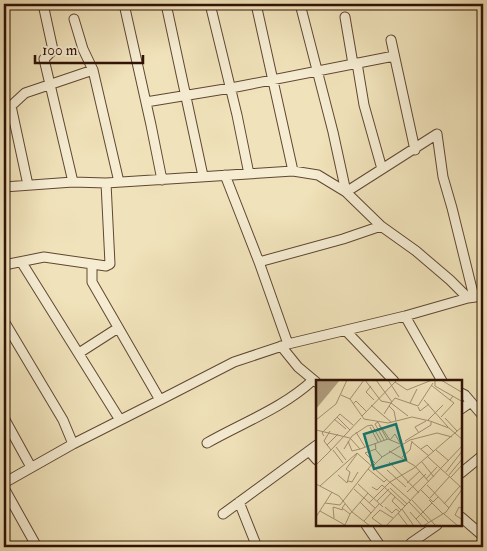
<svg xmlns="http://www.w3.org/2000/svg" width="487" height="551" font-family="'IM FELL Double Pica',serif">
  <style>
    .lines { fill: none; stroke-linecap: round; stroke-linejoin: round }
    .minor-casing { stroke: #604732; stroke-width: 11 }
    .minor { stroke: #f5ecd2; stroke-width: 9 }
    .inset-road { fill: none; stroke: #a38f71; stroke-width: 1 }
    .view { fill: #0f766e; fill-opacity: 0.15; stroke: #0f766e; stroke-width: 2.5 }
    .inset-edge { fill: none; stroke: #301304; stroke-width: 2.5 }
  </style>
  <rect width="100%" height="100%" fill="#f0e2ba"/>
  <filter id="stains"><feTurbulence type="fractalNoise" baseFrequency=".004" numOctaves="4"/><feColorMatrix values="0 0 0 0 .2 0 0 0 0 .09 0 0 0 0 .02 0 0 0 .5 -.17"/></filter>
  <radialGradient id="worn" r=".72"><stop offset=".6" stop-color="#630" stop-opacity="0"/><stop offset="1" stop-color="#630" stop-opacity=".3"/></radialGradient>
  <g class="lines">
    <g class="minor-casing">
      <path id="minor" d="M43,4L53,50L44,59L73,182
        M124,4L151,125L162,180
        M166,4L203,176
        M210,4L237,115L249,174
        M256,4L293,171
        M300,4L333,132L346,192L437,134L443,177L452,208L474,297
        M345,17L353,64
        M74,19L83,49L93,70L119,182
        M391,40L415,150
        M357,63L364,105L382,169
        M146,102L231,88L394,56
        M225,175L259,262L288,344
        M28,185L11,106L25,93L93,70
        M4,187L73,182L106,183L293,171L318,175L346,192L381,226L416,251L450,280L468,298
        M259,262L343,239L381,226
        M22,263L120,420
        M4,265L44,257L106,266L110,264L106,183
        M405,316L442,381
        M4,321L63,420L73,444
        M346,331L394,381
        M281,346L298,367L316,382
        M79,353L118,328
        M461,393L465,395L483,416
        M160,400L234,362L288,344L405,316L468,298L483,296
        M461,409L471,402
        M4,418L31,467
        M207,443C242,423 283,408 313,380
        M309,451L317,460
        M461,473L483,455
        M4,483L73,444L160,400L92,282V264
        M4,488L37,547
        M239,502L257,547
        M223,514L317,445
        M461,517L483,536
        M366,525L381,547
        M411,543L437,525"/>
    </g>
    <use href="#minor" class="minor"/>
  </g>
  <g transform="translate(316 380)">
    <rect width="146" height="146" fill="#f0e2ba"/>
    <path d="M0,0H24L0,29Z" fill="#af9c7c"/>
    <path class="inset-road" d="M49,0L65,21L75,23L79,18L102,26L117,3M60,0L76,22M72,0L83,17M119,0V6L147,22M125,0L147,13M79,2L91,10L116,0M115,5L134,20L137,16M55,6L50,12L58,20M25,15L34,19L48,39L72,43L96,37L114,41L133,48L147,60M34,19L48,0M108,20L132,47M94,23L101,9M37,24L40,21L50,31M55,25L75,42M73,26L78,31L80,41M102,27L104,31L113,24M68,34L75,23L92,36M46,36L81,0M21,37L34,50M125,37L138,23L134,20M129,38L141,51M18,39L30,49M0,40L20,24L31,0M112,40L127,25M61,41L74,60L79,54L84,63M62,42L59,44L68,60M63,45L71,59M54,47L62,62M0,50L34,58L44,69L72,59L84,64M14,51L8,61L15,70L45,38M40,52L49,67M103,53L99,47L110,41M8,56L6,53L24,34L37,45M32,61L36,71L44,69M89,61L115,45V42M96,62L113,76M59,63L60,69L49,73L59,83M11,65L22,54M20,67L30,80M28,69L36,56L51,46L56,45L65,61M105,69L111,65L118,72M17,70L27,83M120,70L133,81M73,71L99,86L113,102M66,77L94,60L121,53L136,57M86,77L94,70L96,61M112,77L147,109M73,82L103,113M106,82L118,97M0,85L15,70M58,85L66,77L59,69M52,89L68,102L71,99M71,90L90,107M130,92L147,70M22,95L31,103L34,92L30,89L41,74M133,95L147,78M135,97L147,84M110,99L121,87M32,101L36,102L42,92M91,103L104,91M0,104L23,116L36,132L54,146M42,104L67,127M111,105L133,128M4,106L41,73L95,121M56,107L61,110L66,105L89,126M74,108L91,124M38,109L59,128M105,110L117,122L122,117M91,112L110,94M79,117L76,121L85,130M114,118L134,96M96,120L120,146M113,120L127,134M61,121L73,109M44,122L55,133M93,122L113,143M9,123L24,125L56,84M53,123L74,102L98,88L147,46M29,124L26,128L34,134L52,113M128,124L144,106M64,125L75,113M69,127L76,133L80,129L84,132M86,129L98,146M147,129L143,127L139,135L147,140M64,130L56,138L67,146M64,130L77,138M4,131L29,145L34,134M94,132L106,146M82,133L92,146M128,134L142,146M0,137L16,112M18,138L17,127L27,130M100,139L116,123M48,141L63,124M70,146L147,65M107,146L130,132L147,108"/>
    <path class="view" d="M80,44L90,80L58,89L48,54Z"/>
    <rect width="146" height="146" class="inset-edge"/>
  </g>
  <rect width="487" height="551" fill="none" stroke="#f0e2ba" stroke-width="20"/>
  <rect x="5" y="5" width="477" height="541" fill="none" stroke="#301304" stroke-width="2.5"/>
  <rect x="10" y="10" width="467" height="531" fill="none" stroke="#301304"/>
  <path d="M35 55v8h108v-8" fill="none" stroke="#301304" stroke-width="2.5"/>
  <text x="42" y="55" font-size="15" fill="#301304" stroke="#f5ecd2" stroke-width="4" paint-order="stroke">100 m</text>
  <rect width="100%" height="100%" filter="url(#stains)"/>
  <rect width="100%" height="100%" fill="url(#worn)"/>
</svg>
